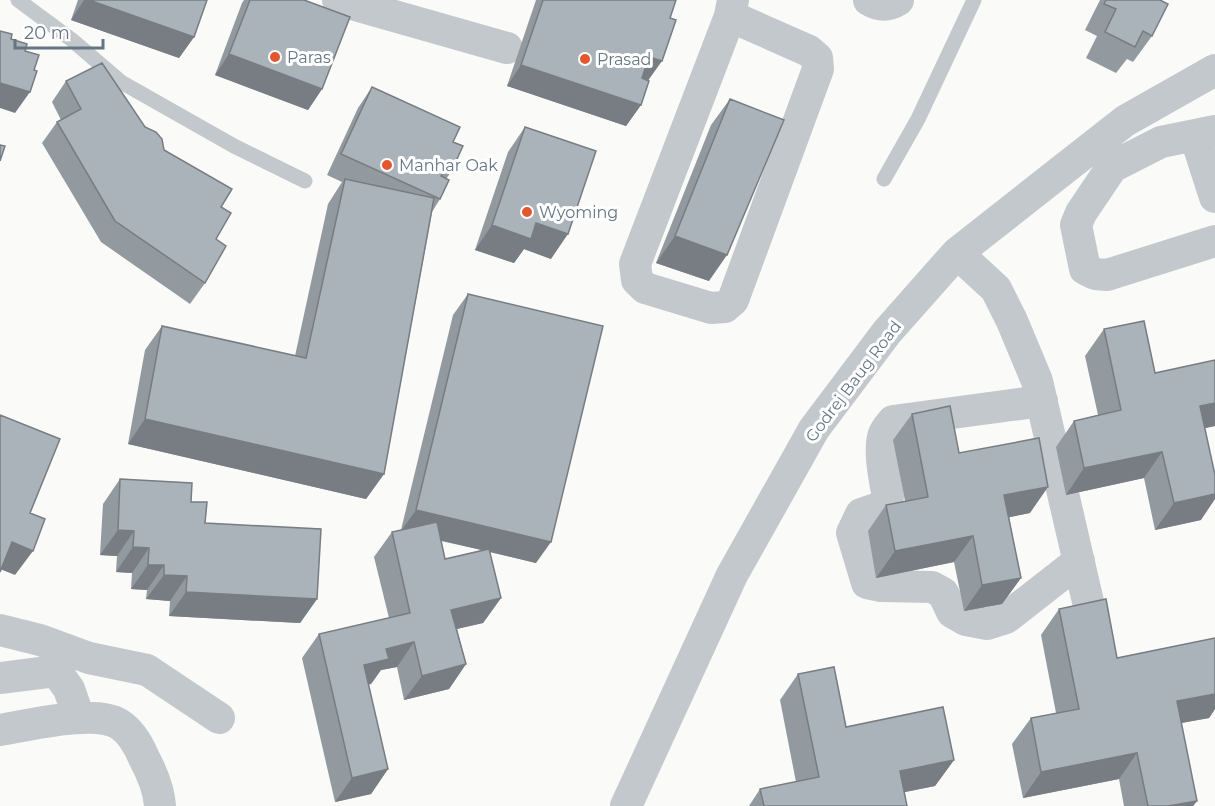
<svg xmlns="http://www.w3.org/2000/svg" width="1215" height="806" font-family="Montserrat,sans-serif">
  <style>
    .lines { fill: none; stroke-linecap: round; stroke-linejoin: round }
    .lane { stroke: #c3c8cc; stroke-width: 15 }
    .street { stroke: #c3c8cc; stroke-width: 32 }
    .wall { fill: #929a9f; fill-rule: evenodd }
    .shaded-wall { fill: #777d82 }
    .building { fill: #aab3b9; stroke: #777d82; stroke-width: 1.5 }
    .poi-dot { fill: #e4572e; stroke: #fff; stroke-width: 2 }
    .labels { text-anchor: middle; stroke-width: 6; stroke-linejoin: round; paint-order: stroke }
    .poi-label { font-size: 16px; fill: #657683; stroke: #fff; text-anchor: start }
    .street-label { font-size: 16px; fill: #657683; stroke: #fff }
  </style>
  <rect width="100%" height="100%" fill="#fafaf8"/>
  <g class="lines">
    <path class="lane" d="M18,0L72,40L121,82L234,146L305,181
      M884,179L918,119L974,0"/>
    <path class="street" d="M338,0L507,48
      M869,0C879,6 887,7 898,0
      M730,16L809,51L817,58L818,69L733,300L725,307L711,308L645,288L637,280L635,264L730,16L733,0
      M1215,131L1161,142L1112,167L1081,213L1076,225L1085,269L1095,274L1107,275L1215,241
      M1195,135L1215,197
      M957,253L996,289L1012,321L1037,381L1098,645
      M1042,401L893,421C890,425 886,429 884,434C878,449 885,482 888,497L881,507L861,514L852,533L867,583L881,586L932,587L943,593L952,612L966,620L987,624L1006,618L1079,561
      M0,630L40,640L89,658L147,670L219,718
      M0,678L56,671L69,689L79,718
      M0,730C29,725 95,709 119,724C130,731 139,746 144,758C152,773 159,789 160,806
      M626,806L732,575L814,429L887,332L957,253L1125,121L1215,70"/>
  </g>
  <path class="wall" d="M78,0H207L194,37L179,58L71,20Z
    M244,0H304L322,89L308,110L215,75L242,3Z
    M536,0H676L648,81L641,105L626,126L507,86Z
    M1100,0H1160L1152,36L1133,62L1127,59L1116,73L1086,58L1097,36L1085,30Z
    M66,81L145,127L164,150L221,207L216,239L205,283L190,304L101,242L42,143L57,122L61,120L52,102Z
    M372,87L453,142L451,172L446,179L440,199L432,212L384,474L366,499L128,444L145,350L162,326L295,356L328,204L342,182L327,175L358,108Z
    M730,99L709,281L656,263L711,125Z
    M525,127L551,259L524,249L514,263L475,250L508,152Z
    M468,294L536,563L490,552L501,598L483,623L457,629L466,664L449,689L404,700L397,667L381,670L371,684H368L388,769L371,794L335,802L302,658L319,634L389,618L374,557L392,532L401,530L453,315ZM441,541L482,550L445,559Z
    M1104,329L1155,373L1215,426L1205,428L1201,520L1155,530L1144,478L1066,495L1056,447L1074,421L1098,415L1085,356Z
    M912,414L1030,513L1009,517L1021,578L1002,604L964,611L954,562L876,578L868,531L886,505L905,501L893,440Z
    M120,479L191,502L205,523L317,599L300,623L169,616L170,601L146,599L147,590L131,589L132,573L116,572L117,556L100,555L103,504Z
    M1059,609L1117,658L1215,638V709L1209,718L1181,723L1197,801L1193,806H1124L1119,779L1023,798L1012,744L1031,718L1056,713L1041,635Z
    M798,674L846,727L954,760L935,786L904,792L907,806H749L760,789L796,782L780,700Z"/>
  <path class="shaded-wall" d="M84,0H89L194,37L179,58L71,20Z
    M229,54L322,89L308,110L215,75Z
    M649,57L662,61L647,82L634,78Z
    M521,65L641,105L626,126L507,86Z
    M0,83L30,92L15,113L0,108Z
    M536,223L568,234L551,259L524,249L514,263L475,250L492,225Z
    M675,236L727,255L709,281L656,263Z
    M1215,403V426L1182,433L1200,406Z
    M145,419L384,474L366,499L128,444Z
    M1162,452L1144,478L1066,495L1084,468Z
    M1048,487L1030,513L986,522L1004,495Z
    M1215,494V499L1201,520L1155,530L1174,503Z
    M416,510L551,542L536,563L401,531Z
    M118,530L134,531L117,556L100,555Z
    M973,536L954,562L876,578L895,551Z
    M12,542L33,551L15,575L0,569Z
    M133,547L149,548L132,573L116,572Z
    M148,565H164L147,590L131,589Z
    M164,575L187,576L170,601L146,599Z
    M1021,578L1002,604L964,611L982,585Z
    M186,592L317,599L300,623L169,616Z
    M501,598L483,623L434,634L451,610Z
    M414,642L397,667L381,670L371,684L347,690L364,665L386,649Z
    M466,664L449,689L404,700L422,676Z
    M1215,694V709L1209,718L1159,727L1177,701Z
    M1137,753L1119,779L1023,798L1041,772Z
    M954,760L935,786L881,797L900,771Z
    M388,769L371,794L335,802L352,778Z
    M1197,801L1193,806H1168Z"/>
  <path class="building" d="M89,0H207L194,37Z
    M250,0H304L350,17L322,89L229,54Z
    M543,0H676L670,18L676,20L662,61L649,57L642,78L649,81L641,105L521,65Z
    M1106,0H1160L1168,4L1152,36L1143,31L1135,47L1105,32L1116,9L1104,4Z
    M0,31L12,34L11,39L27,44L25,51L39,55L34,70L37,71L30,92L0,83Z
    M102,63L145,127L156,132L162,139L164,150L232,189L221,207L231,213L216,239L226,246L205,283L115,221L57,122L81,109L66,81Z
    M372,87L460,127L453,142L463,146L451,172L445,169L441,176L449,180L440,199L341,154Z
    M730,99L784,120L727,255L675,236Z
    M525,127L596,151L568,234L536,223L531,239L492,225Z
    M0,145L5,146L0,161Z
    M345,179L434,198L384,474L145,419L162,326L306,358Z
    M468,294L603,326L551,542L416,510Z
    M1144,321L1155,373L1215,360V403L1200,406L1215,475V494L1174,503L1162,452L1084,468L1074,421L1121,410L1104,329Z
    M950,406L959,453L1039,438L1048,487L1004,495L1021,578L982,585L973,536L895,551L886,505L928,497L912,414Z
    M0,415L60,439L30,513L45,519L33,551L12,542L0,572Z
    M120,479L192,483L191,502H207L205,523L321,529L317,599L186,592L187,576L164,575V565H148L149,548L133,547L134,531L118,530Z
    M437,522L445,559L489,549L501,598L451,610L466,664L422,676L414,642L386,649L389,659L364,665L388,769L352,778L319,634L410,613L392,532Z
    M1106,599L1117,658L1215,638V694L1177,701L1197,801L1168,806H1148L1137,753L1041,772L1031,718L1079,709L1059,609Z
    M834,667L846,727L943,707L954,760L900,771L907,806H764L760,789L819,777L798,674Z"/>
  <g class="poi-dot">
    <circle cx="275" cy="57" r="6"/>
    <circle cx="585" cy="59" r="6"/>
    <circle cx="387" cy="165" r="6"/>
    <circle cx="527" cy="212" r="6"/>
  </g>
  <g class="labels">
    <g class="poi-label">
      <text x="287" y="63">Paras</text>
      <text x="597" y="65">Prasad</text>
      <text x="399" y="171">Manhar Oak</text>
      <text x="539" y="218">Wyoming</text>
    </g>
    <g class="street-label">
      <text transform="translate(853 381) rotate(-53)" y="6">Godrej Baug Road</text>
    </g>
  </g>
  <path d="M15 39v9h88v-9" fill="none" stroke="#657683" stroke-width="3"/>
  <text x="24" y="39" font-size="18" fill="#657683" stroke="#ffffff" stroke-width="4.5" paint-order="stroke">20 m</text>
</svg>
